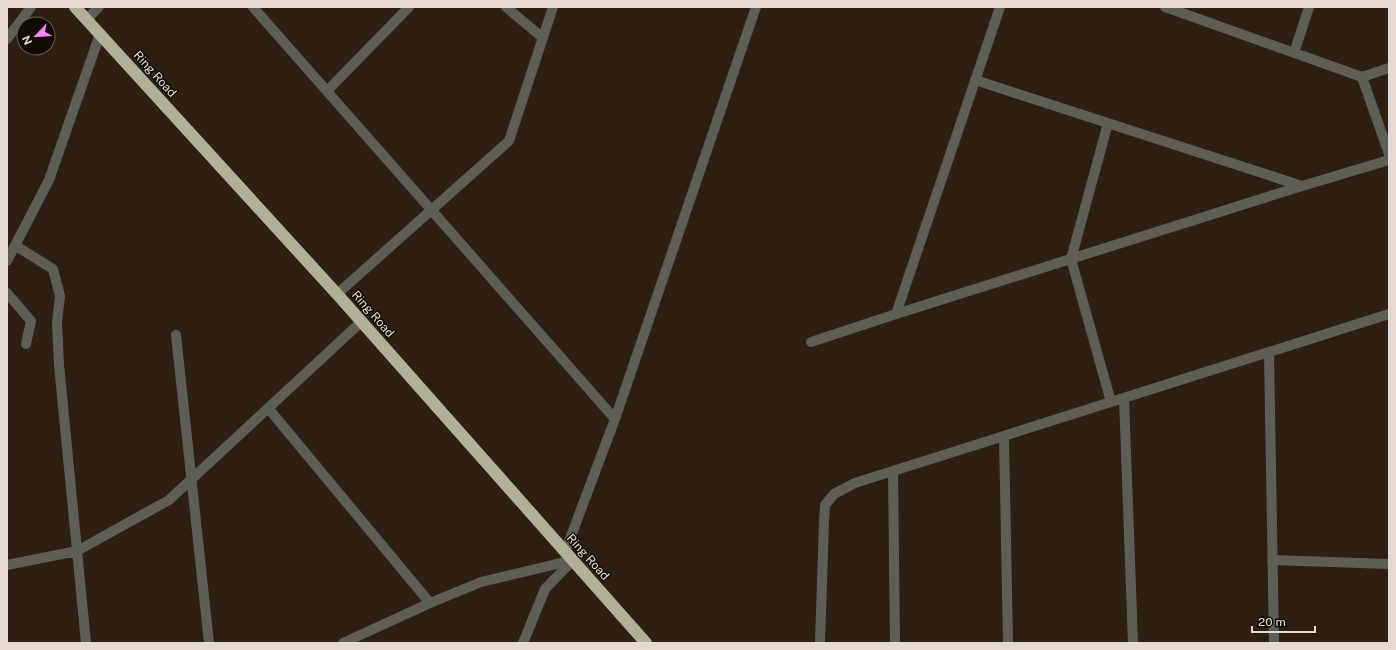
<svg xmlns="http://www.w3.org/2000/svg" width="1396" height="650" font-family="'Public Sans',sans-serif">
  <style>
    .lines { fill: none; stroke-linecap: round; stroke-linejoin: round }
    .minor { stroke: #5f5e55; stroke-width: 10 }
    .highway { stroke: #b3b099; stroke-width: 12 }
    .labels { text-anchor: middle; stroke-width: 3; stroke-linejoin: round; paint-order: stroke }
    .street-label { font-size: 12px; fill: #e5dad2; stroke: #110b06 }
  </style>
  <rect width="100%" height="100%" fill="#2f1f12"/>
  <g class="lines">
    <path class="minor" d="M253,7L615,419
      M506,7L543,38
      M1000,7L896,314L1302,186L1389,160
      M1165,7L1362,77L1389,68
      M87,19L99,7
      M7,39L31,7
      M1294,53L1309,7
      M1362,77L1389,154
      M975,80L1302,186
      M327,91L409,7
      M1108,123L1071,259L1111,402
      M16,246L53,269L60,296L57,322L59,365L86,643
      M7,261L49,180L100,34
      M7,293L31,321L26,344
      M337,294L509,141L553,7
      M176,335L209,643
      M811,342L896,314
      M1269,352L1274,643
      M1124,398L1133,643
      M268,408L430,603
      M1004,436L1008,643
      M893,471L895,643
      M565,552L615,419L756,7
      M1272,560L1389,564
      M7,565L77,551L169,500L361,322
      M343,643L430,603L481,582L573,560
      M523,643L545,589L573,560
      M820,643L824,522L825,505L834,494L855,483L1389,314"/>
    <path class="highway" d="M75,7L337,294L646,643"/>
  </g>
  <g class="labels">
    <g class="street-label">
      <text transform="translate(155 74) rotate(48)" y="4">Ring Road</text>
      <text transform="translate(373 314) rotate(49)" y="4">Ring Road</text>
      <text transform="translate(588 557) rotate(48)" y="4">Ring Road</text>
    </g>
  </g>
  <rect width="1396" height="650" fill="none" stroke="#e5dad2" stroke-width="16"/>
  <g transform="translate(36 36) rotate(245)"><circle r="19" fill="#110b06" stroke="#665e58"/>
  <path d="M0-3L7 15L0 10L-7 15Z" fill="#f18af4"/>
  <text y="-6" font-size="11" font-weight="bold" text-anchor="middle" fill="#e5dad2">N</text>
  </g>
  <path d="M1252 626v6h63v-6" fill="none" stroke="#e5dad2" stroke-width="2"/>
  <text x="1258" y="626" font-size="12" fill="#e5dad2" stroke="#110b06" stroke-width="3" paint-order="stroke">20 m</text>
</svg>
